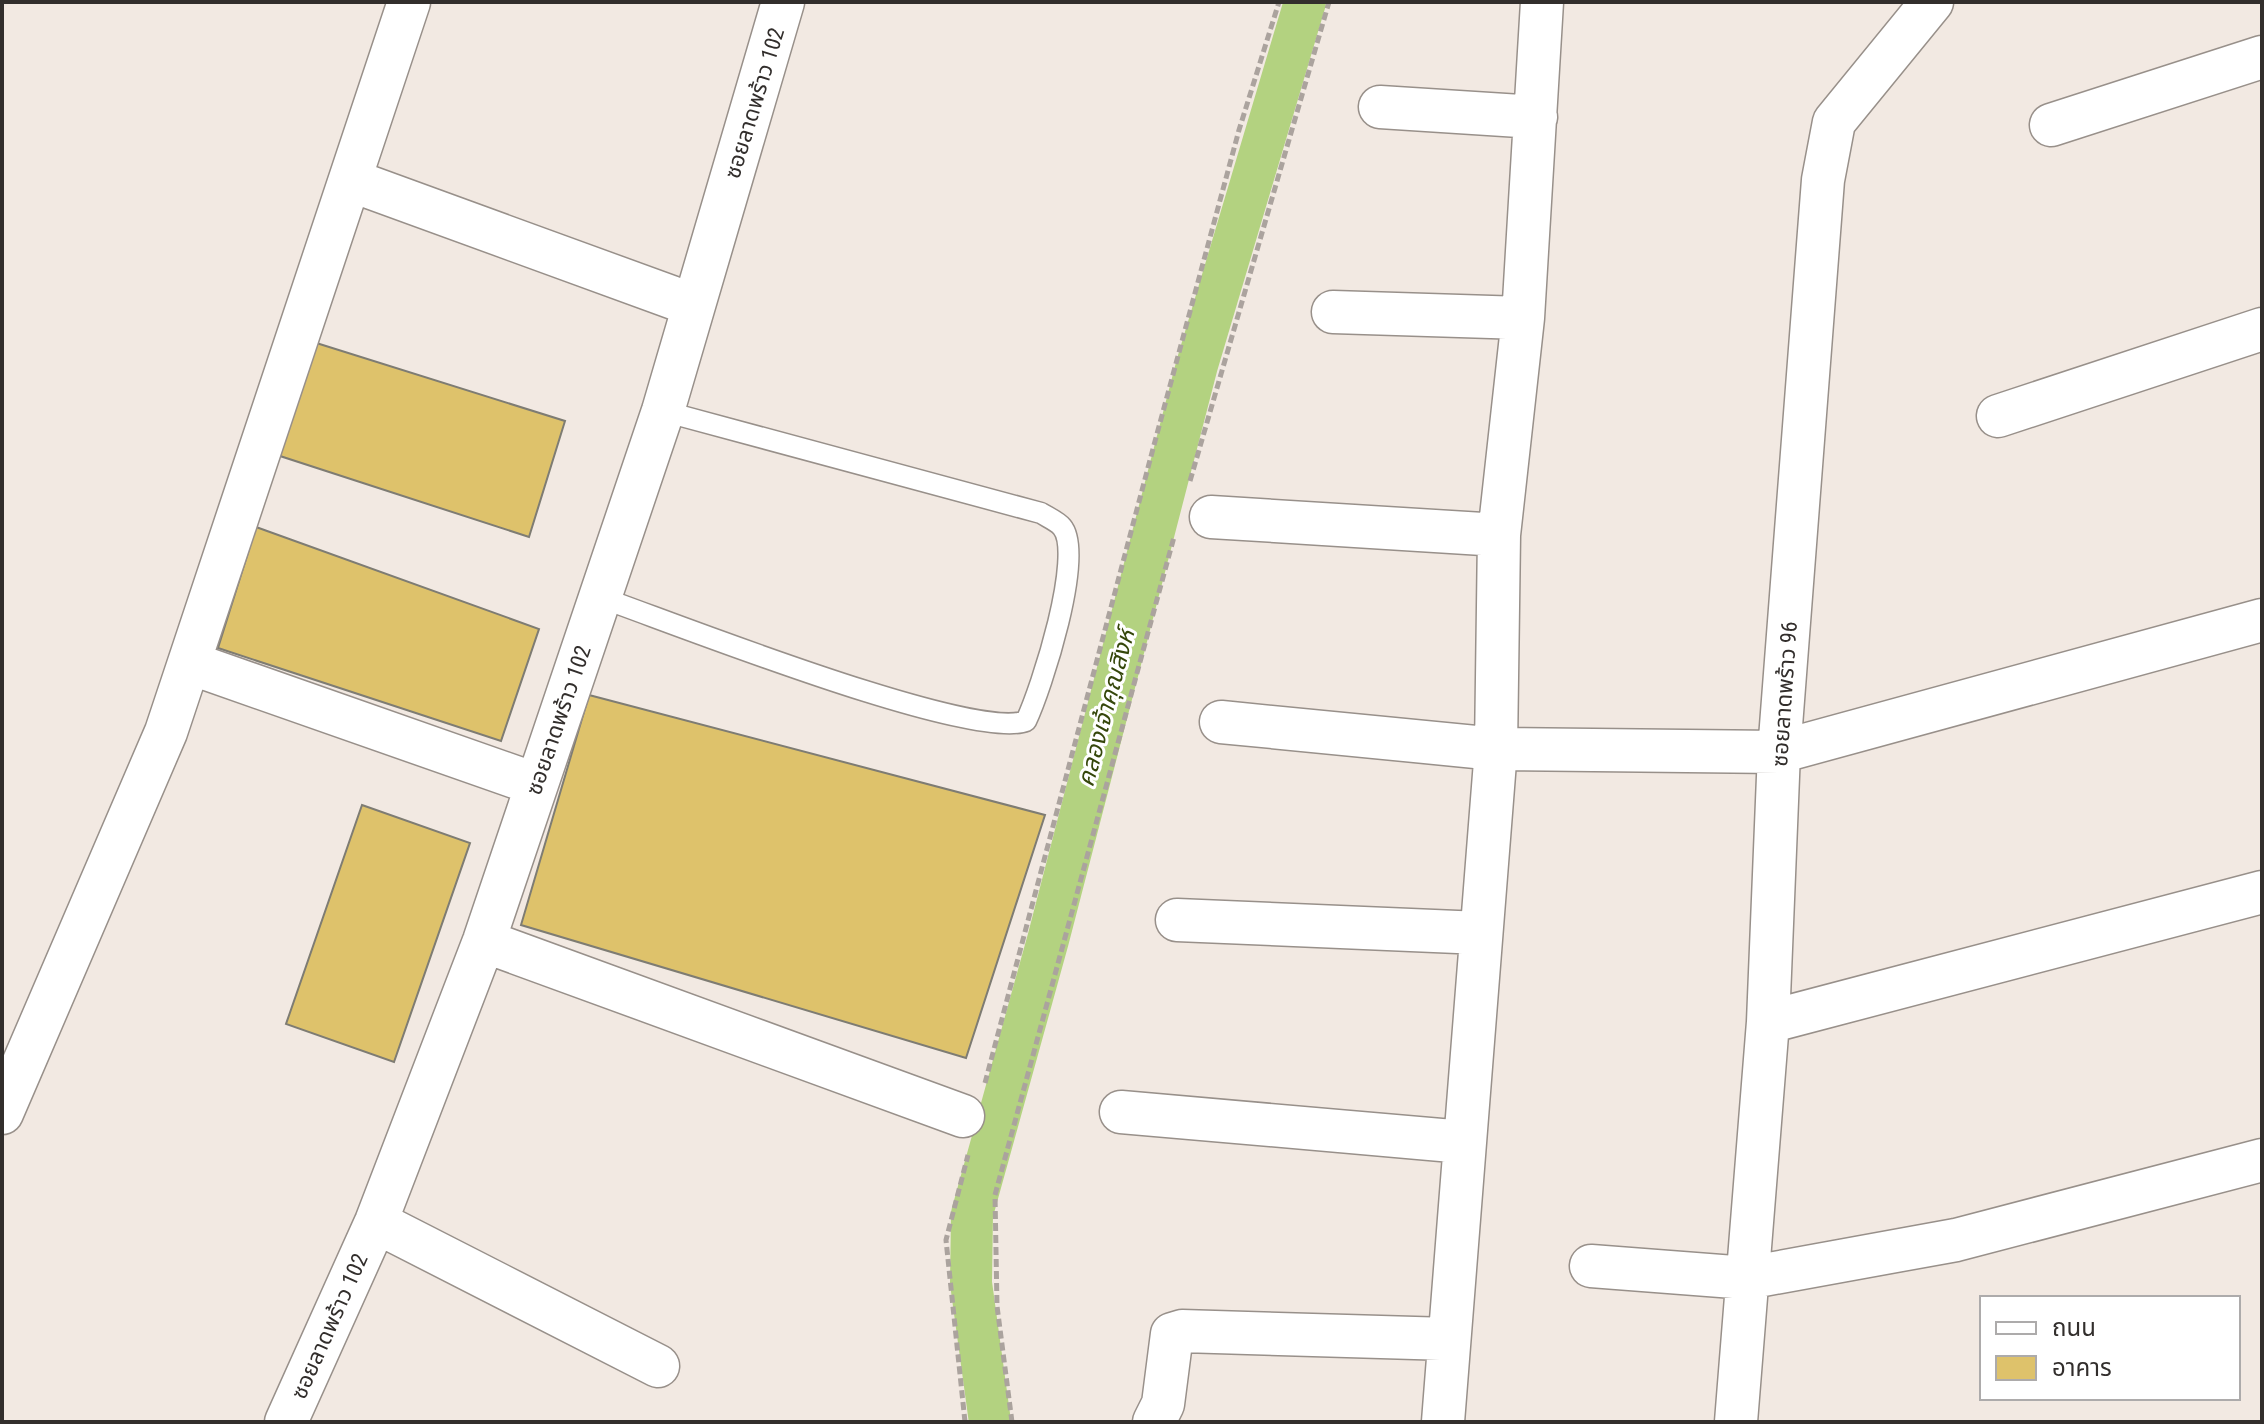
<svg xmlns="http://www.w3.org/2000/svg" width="2264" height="1424" font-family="'Roboto Condensed','Noto Sans Thai',sans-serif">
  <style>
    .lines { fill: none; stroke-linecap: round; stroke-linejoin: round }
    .canal { stroke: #b3d280; stroke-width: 42 }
    .building { fill: #dec26b; stroke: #7e7c73; stroke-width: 2 }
    .lane-casing { stroke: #98908a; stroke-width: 23 }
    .street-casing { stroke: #98908a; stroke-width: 45 }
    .path { stroke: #aba39e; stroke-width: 5; stroke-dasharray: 8 4; stroke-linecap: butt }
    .lane { stroke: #fff; stroke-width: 20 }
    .street { stroke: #fff; stroke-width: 42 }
    .labels { text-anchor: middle; stroke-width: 6; stroke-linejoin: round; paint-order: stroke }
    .street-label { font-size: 22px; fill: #322e2c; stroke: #fff }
    .water-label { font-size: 24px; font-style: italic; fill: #35470b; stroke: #fff }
  </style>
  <rect width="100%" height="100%" fill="#f2e9e2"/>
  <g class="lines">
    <path class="canal" d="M990,1422L971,1283L972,1214L1048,940L1197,365L1305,2"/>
  </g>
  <path class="building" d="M310,341L565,421L529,537L280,456Z
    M256,527L539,629L501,741L218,648Z
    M589,695L1045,815L966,1058L521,925Z
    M362,805L470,843L394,1062L286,1024Z"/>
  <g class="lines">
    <g class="lane-casing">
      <path id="lane" d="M602,598C671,622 973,742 1026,721C1041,690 1085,554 1062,527C1057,521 1047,517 1041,513L663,411"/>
    </g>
    <g class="street-casing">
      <path id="street" d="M1380,107L1536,117
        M2051,125L2262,57
        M350,180L693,305
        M1333,312L1523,318
        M1998,416L2262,329
        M1211,517L1499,535
        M190,663L535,784
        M1221,722L1496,749L1779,752L2262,620
        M1177,920L1481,933
        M484,941L963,1116
        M1768,1022L2262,892
        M1121,1112L1464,1142
        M2,1113L166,732L409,2
        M376,1222L658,1366
        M1591,1266L1747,1278L1956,1240L2262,1160
        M286,1422L376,1222L484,941L663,411L783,2
        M1154,1422L1163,1404L1172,1334L1182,1331L1449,1339
        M1443,1422L1496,749L1499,535L1523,318L1542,2
        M1736,1422L1768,1022L1779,752L1823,180L1834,122L1932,2"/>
    </g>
    <path class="path" d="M1190,481L1329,2
      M985,1083L1154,445L1239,130L1279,2
      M965,1422L946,1240L968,1155
      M1012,1422L997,1306L995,1195L1174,537"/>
    <use href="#lane" class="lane"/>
    <use href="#street" class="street"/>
  </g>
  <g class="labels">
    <g class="street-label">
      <text transform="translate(754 103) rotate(-73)" y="8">ซอยลาดพร้าว 102</text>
      <text transform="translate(1784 694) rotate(-86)" y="8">ซอยลาดพร้าว 96</text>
      <text transform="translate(558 720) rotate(-71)" y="8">ซอยลาดพร้าว 102</text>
      <text transform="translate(329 1326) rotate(-66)" y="8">ซอยลาดพร้าว 102</text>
    </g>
    <g class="water-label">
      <text transform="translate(1106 708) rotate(-75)" y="8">คลองเจ้าคุณสิงห์</text>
    </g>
  </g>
  <rect width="2264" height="1424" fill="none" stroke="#322e2c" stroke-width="8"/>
  <rect x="1980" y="1296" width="260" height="104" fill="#ffffff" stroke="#adabab" stroke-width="2"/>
  <rect x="1996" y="1322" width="40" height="12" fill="#ffffff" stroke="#adabab" stroke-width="2"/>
  <text x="2052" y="1336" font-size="24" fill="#322e2c">ถนน</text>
  <rect x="1996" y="1356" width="40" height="24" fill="#dec26b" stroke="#adabab" stroke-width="2"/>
  <text x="2052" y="1376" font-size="24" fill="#322e2c">อาคาร</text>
</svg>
